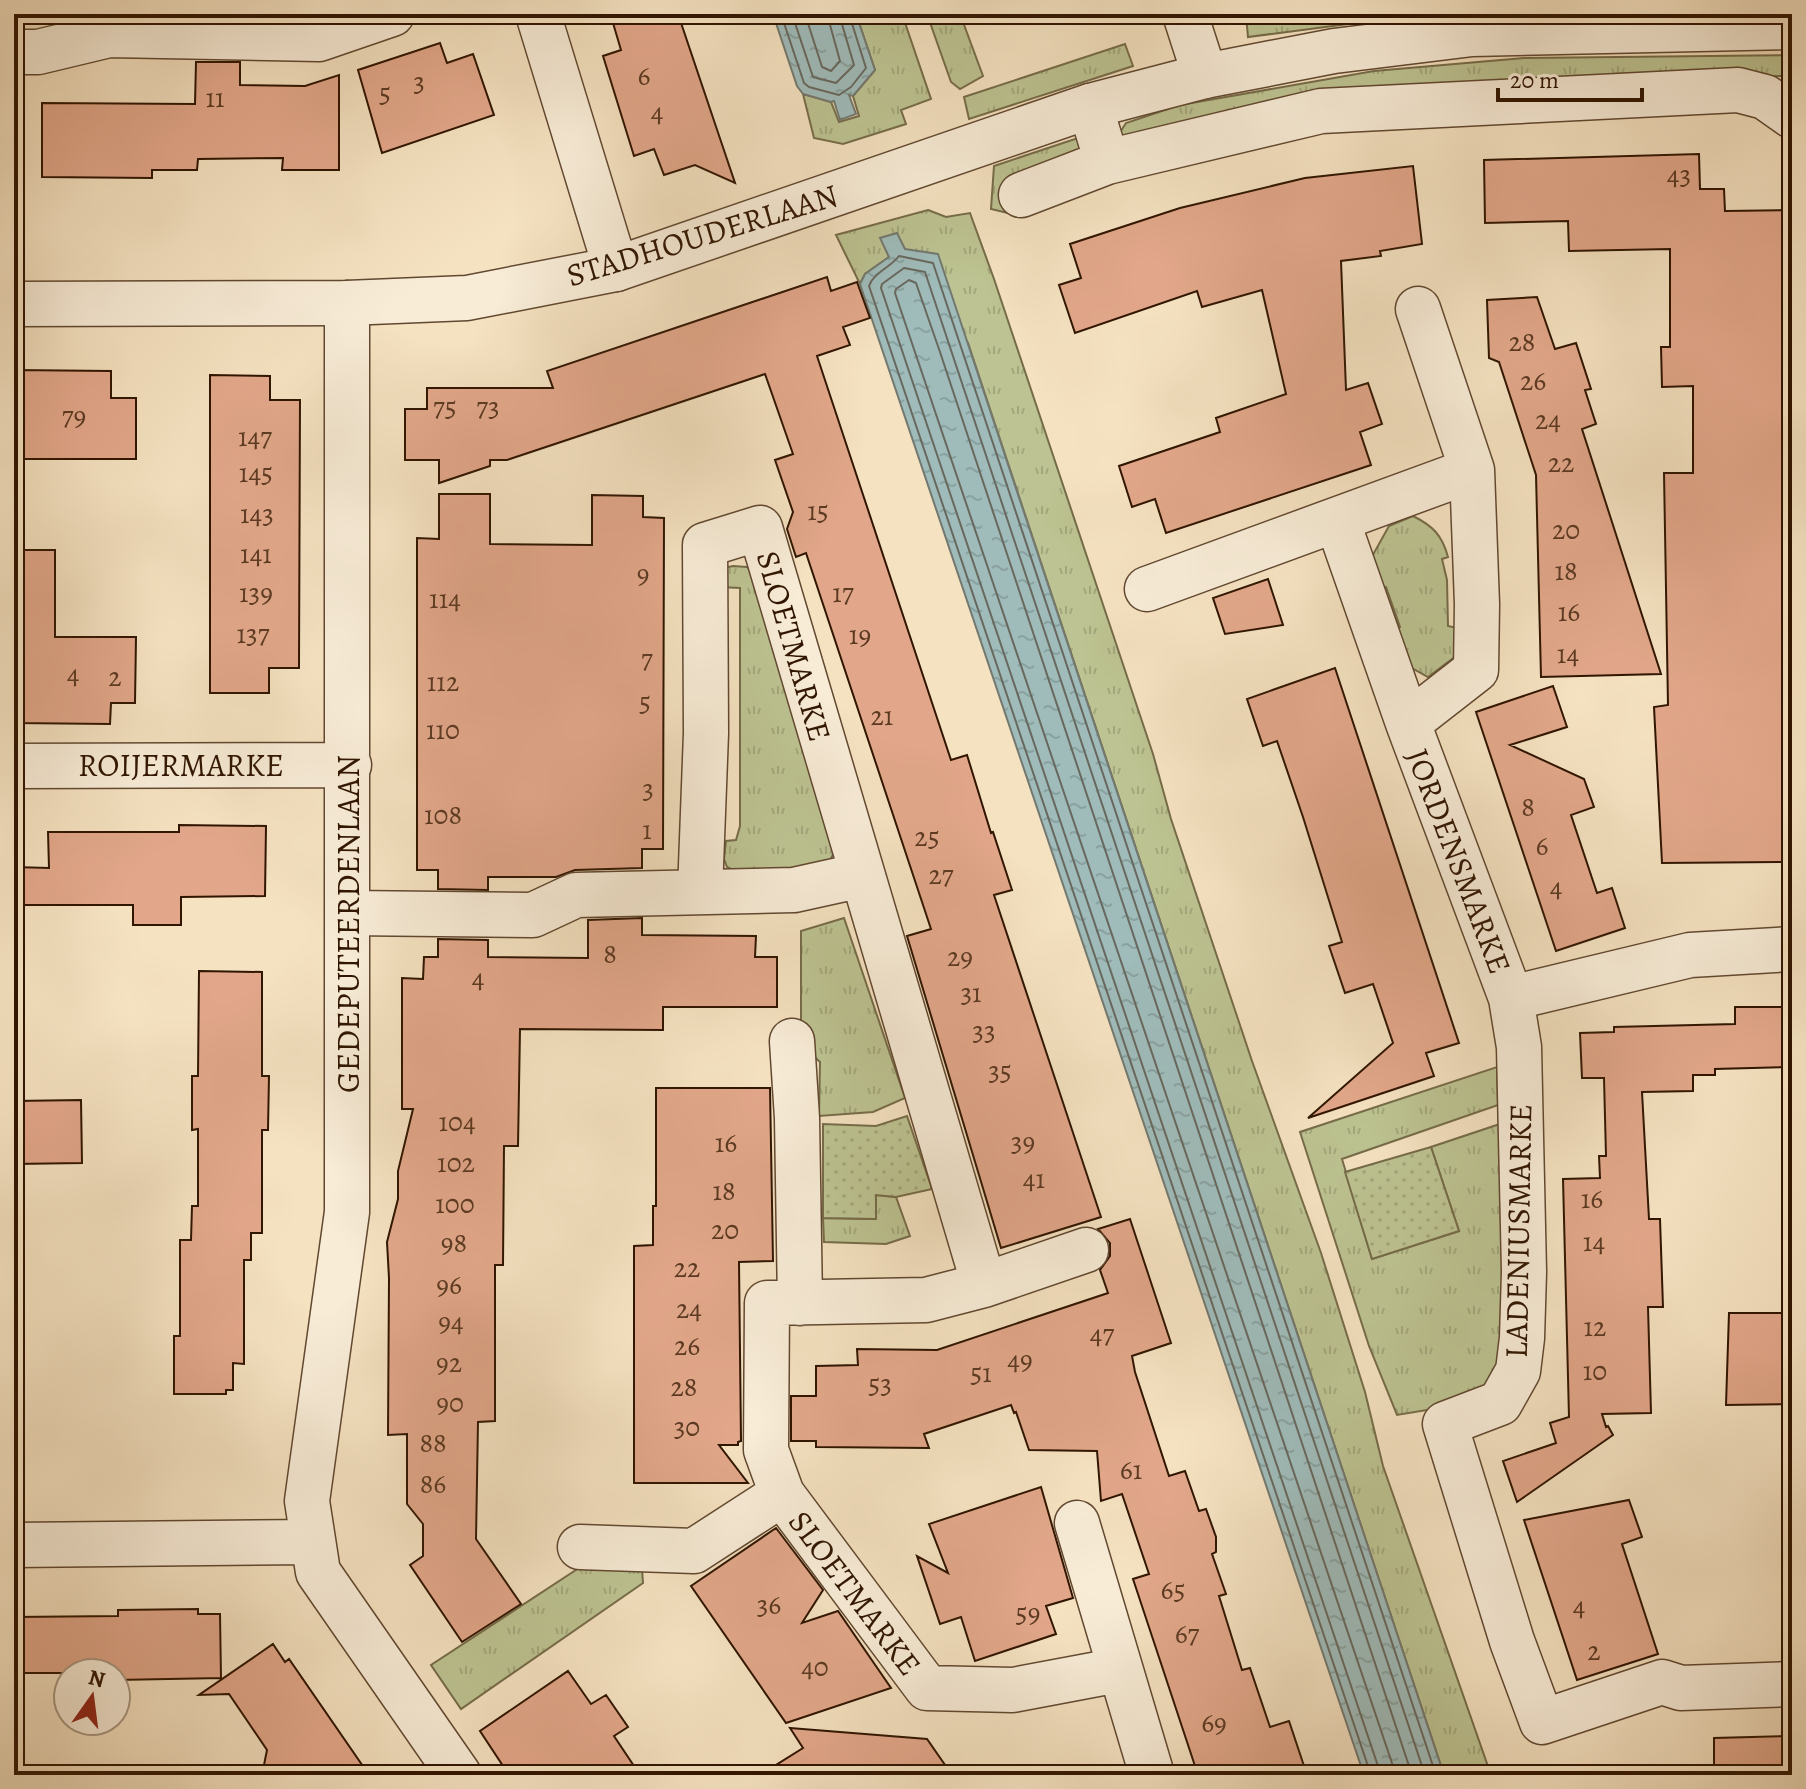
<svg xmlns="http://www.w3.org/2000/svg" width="1806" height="1789" font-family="Alegreya,serif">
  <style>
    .grass { fill: url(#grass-tufts); stroke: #766c49; stroke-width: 2 }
    .park { fill: url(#park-dots); stroke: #766c49; stroke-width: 2 }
    .water { fill: url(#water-ripples); stroke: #737970; stroke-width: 2 }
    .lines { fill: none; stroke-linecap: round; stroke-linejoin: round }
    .shore { stroke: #68685e; stroke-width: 2 }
    .building { fill: #e2a78a; stroke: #301500; stroke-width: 2 }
    .minor-casing { stroke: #614830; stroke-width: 47 }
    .tertiary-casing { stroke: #614830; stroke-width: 47 }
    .minor { stroke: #f8ecd7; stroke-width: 44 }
    .tertiary { stroke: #f8ecd7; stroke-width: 44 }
    .labels { text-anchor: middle; stroke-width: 8; stroke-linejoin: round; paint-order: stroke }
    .number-label { font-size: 28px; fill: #5c3a22 }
    .street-label { font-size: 32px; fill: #301500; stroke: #f8ecd7 }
  </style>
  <defs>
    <pattern id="grass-tufts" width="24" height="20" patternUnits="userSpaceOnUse" patternTransform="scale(2)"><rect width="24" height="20" fill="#bdc392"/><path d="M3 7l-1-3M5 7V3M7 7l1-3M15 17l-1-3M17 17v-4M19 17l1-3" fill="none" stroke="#a3a77c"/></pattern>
    <pattern id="park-dots" width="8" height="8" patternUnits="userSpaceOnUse" patternTransform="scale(2)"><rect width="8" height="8" fill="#bdc392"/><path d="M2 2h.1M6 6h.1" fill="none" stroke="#a3a77c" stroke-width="1.8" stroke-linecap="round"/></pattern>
    <pattern id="water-ripples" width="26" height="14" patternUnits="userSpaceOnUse" patternTransform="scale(2)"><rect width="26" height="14" fill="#9fbcbb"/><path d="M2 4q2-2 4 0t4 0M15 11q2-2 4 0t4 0" fill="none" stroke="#89a19f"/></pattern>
  </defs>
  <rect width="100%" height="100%" fill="#f5e2c1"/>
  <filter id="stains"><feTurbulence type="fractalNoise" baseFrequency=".0025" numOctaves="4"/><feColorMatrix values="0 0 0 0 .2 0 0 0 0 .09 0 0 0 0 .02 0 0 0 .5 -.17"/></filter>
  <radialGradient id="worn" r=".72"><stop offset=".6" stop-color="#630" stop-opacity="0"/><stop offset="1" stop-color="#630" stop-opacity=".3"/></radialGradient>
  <path class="grass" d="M856,14H902L931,99L901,110L906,124L843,144L814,138L803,94L831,102L839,122L859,116L853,96L875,70Z
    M927,14H960L983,76L960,89L951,82Z
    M1252,14H1425L1248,37L1246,15Z
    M1125,44L1133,66L969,119L964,97Z
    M1792,55V83L1782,76L1622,77L1117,137L1126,123L1180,105L1374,71L1524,58Z
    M1084,136L1088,157L1016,187L1008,213L991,209L994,166Z
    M928,210L946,217L970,213L994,279L1153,754L1171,819L1252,1061L1321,1253L1365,1392L1383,1466L1491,1775H1444L968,343L904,249L890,236L881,238L889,257L865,274L860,284L836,235Z
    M1413,516C1433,526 1442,535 1448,557L1442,559L1447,580L1448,626L1457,628L1456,656L1428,677L1403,663L1393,630L1400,627L1386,587L1379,590L1370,560L1389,526Z
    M733,566L747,567L759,576L841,837L829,863L747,877L727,867L724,859L726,841L736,840L740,826V588L719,587L723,568Z
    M844,918L905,1098L873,1112L819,1116L820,1062L801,1045V931Z
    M1497,1067L1498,1105L1342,1159L1372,1259L1459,1231L1431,1147L1500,1124L1506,1367L1476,1397L1439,1408L1397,1415L1369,1346L1300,1132Z
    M876,1195L896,1197L910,1236L886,1244L824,1242L823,1218L875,1219Z
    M579,1568L642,1569L643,1583L461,1709L431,1665Z"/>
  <path class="park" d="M907,1116L932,1189L896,1197L876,1195V1219L823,1218V1124L876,1126Z
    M1431,1147L1459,1231L1372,1259L1345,1172Z"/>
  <path class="water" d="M773,14H856L875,70L853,96L849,95L856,114L840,120L834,101L831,102L803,94L797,86Z
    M897,233L905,249L938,254L1444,1775H1364L860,284L865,274L889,257L880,238Z"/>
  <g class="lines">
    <path class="shore" d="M781,14L804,83L809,87L839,95L851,87L866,68L849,14
      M792,14L813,77L836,83L854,65L839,14
      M805,14L822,67L831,71L840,61L827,14
      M1371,1775L869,286C873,273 891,267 899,256L933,263L1436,1775
      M1381,1775L881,288L882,284L904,268L925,272L1425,1775
      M1393,1775L1392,1763L895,293L896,289L909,280L916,283L940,352L1412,1775"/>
  </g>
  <path class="building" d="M640,14H678L735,183L695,165L664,175L654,149L634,156L603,56L621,50L613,23Z
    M440,43L447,63L473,54L494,115L382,153L358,70Z
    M196,62H240V85L305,86L339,75V170H282L283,158L198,159L197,170H152V178L42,177V103L195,104Z
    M1699,154L1700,189H1724L1725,211L1792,210V862L1662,863L1654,707L1668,705L1664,473H1693V386L1662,387L1661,347H1670V249L1569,251L1568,221L1485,223L1484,160Z
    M1413,166L1422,244L1380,251L1381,256L1341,261L1346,390L1368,383L1382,424L1360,432L1371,465L1166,533L1155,499L1132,507L1119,466L1220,432L1216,418L1286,394L1262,290L1202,307L1197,291L1075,333L1059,285L1081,278L1070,244L1180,208L1305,178Z
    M827,277L831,291L857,282L870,318L843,327L850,345L817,356L951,760L967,755L991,833L993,832L1012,890L994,895L1101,1217L1001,1248L907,936L931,929L806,553L796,557L787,529L793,512L775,460L793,454L765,374L507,460H490V466L439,483V460H405V409H427V388H553L547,371Z
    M1537,297L1555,349L1576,343L1591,389L1585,390L1596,424L1582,429L1661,674L1541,677L1536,475L1499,362L1489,358L1487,300Z
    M14,370L111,371V398H136V459H14Z
    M210,375L270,376V400H300L299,668H269V693H210Z
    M439,494H490V544L592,545V495L643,496V517L664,518L663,849H642V868L575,870L556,877H488V890L438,889V870H417V538L439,539Z
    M19,550H55V637H136L135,703H111L110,724L14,723V636H18Z
    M1268,579L1283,625L1225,634L1213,598Z
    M1335,668L1459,1043L1426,1053L1434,1076L1308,1118L1393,1043L1373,984L1345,993L1329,946L1342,942L1303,817L1277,741L1263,746L1247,699Z
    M1553,686L1567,727L1510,745L1584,779L1594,807L1571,815L1597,893L1612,888L1625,928L1556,951L1476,712Z
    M179,825L266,826L265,896L181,897V925H133V905H14V867L49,868L48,832H179Z
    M642,918V935L756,936L755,957H777V1007H663V1030L520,1029L518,1146H504L503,1265H495V1421L478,1422L476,1539L521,1604L462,1642L410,1565L423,1556V1524L407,1504V1434L388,1435L389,1278L387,1242L398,1199V1171L413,1109H402V978L423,979L424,957H438V939L488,940V957L588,958V920Z
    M199,971L262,972V1076H269L268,1130H262V1233H251V1260H244V1364L233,1363V1390H226V1394H174V1336H180V1240H191L192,1206H198V1129L192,1130V1076H198Z
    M1735,1007H1792V1067L1715,1069V1075H1693V1091L1642,1092L1649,1219H1660L1663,1307H1648L1651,1413L1602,1414L1606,1427L1608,1426L1613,1435L1517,1502L1503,1461L1556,1443L1550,1423L1569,1417L1563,1179L1600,1178L1599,1156H1606L1604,1078H1582L1580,1033L1614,1032V1027L1735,1024Z
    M656,1088H770L773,1261L739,1262L741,1441L738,1442V1445H719L748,1483H634V1246L653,1245V1206H656Z
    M81,1100L82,1163L14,1164V1101Z
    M1130,1219L1171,1343L1132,1356L1135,1372L1169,1476L1185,1471L1199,1511L1206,1509L1216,1537V1552L1212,1554L1226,1594L1219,1596L1242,1670L1250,1668L1270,1727L1289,1721L1307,1775H1198L1133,1579L1149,1574L1122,1494L1101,1501L1097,1451L1029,1450L1016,1412L1014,1413L1011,1405L924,1434L929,1448L816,1447V1441H791V1396H816V1366L858,1365L857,1349L937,1350L1108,1293L1100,1270L1110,1256V1243L1098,1229Z
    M1729,1313H1792V1404L1726,1405Z
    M1041,1487L1073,1598L1046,1606L1056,1634L975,1661L961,1617L940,1624L917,1556L948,1573L929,1524Z
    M1629,1500L1642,1537L1622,1544L1658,1654L1577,1680L1524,1520Z
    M776,1528L823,1590L802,1623L838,1611L891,1688L786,1723L691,1586Z
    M198,1609V1614H220L221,1678L116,1680V1673H14V1617L118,1616V1610Z
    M273,1644L285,1662L289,1659L369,1775H262L267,1750L229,1694L199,1695Z
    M568,1671L591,1704L606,1695L628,1727L614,1736L640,1775H509L480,1731Z
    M790,1728L927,1739L952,1775H760L803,1748Z
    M1792,1736V1775H1714V1738Z"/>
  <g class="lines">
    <g class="minor-casing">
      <path id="minor" d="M538,14L616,269
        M1185,14L1205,76
        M14,52H38L109,35L319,39L392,14
        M1090,106L1107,162L1321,111L1738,90L1765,97L1792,116
        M1021,195L1107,162
        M347,303V1212L307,1501L318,1572L459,1775
        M1337,520L1408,723L1511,998
        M1147,589L1472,470
        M1408,723L1476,670L1477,604L1472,470L1418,309
        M14,766L349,765
        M700,892L706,733L705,545L760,528L984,1285
        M348,913L533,915L576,895L794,890L862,875
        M1792,949L1690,955L1511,998L1519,1047L1524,1272L1522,1338L1518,1371L1500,1403L1445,1424L1512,1641L1542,1722L1662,1682L1681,1688L1792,1684
        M792,1041L797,1118L800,1303
        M1086,1250L984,1285L926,1300L767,1303L766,1450L782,1494L927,1688L1013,1690L1119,1670
        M1077,1523L1152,1775
        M14,1545L311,1542
        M580,1547L694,1551L782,1494"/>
    </g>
    <g class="tertiary-casing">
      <path id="tertiary" d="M14,304L347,303L467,298L616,269L1090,106L1205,76L1334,51L1472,34L1792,27"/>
    </g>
    <use href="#minor" class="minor"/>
    <use href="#tertiary" class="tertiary"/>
  </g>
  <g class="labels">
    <g class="number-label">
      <text x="644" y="85">6</text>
      <text x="419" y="91">3</text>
      <text x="385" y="102">5</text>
      <text x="215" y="107">11</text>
      <text x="657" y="121">4</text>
      <text x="1679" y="184">43</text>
      <text x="1522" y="351">28</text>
      <text x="1533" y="390">26</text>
      <text x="445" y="416">75</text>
      <text x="488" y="416">73</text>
      <text x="74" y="425">79</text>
      <text x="1548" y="429">24</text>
      <text x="255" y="446">147</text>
      <text x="1561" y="472">22</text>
      <text x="256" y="482">145</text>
      <text x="818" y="520">15</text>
      <text x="257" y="523">143</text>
      <text x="1566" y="539">20</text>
      <text x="256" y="563">141</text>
      <text x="1566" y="580">18</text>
      <text x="643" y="583">9</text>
      <text x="256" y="602">139</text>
      <text x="843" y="602">17</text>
      <text x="445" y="608">114</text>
      <text x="1569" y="621">16</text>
      <text x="253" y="643">137</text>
      <text x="860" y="644">19</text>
      <text x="1568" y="663">14</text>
      <text x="647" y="668">7</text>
      <text x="73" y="683">4</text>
      <text x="115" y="686">2</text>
      <text x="443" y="691">112</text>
      <text x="645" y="711">5</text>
      <text x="882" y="725">21</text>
      <text x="443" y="739">110</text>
      <text x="648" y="798">3</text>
      <text x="1528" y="816">8</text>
      <text x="443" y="824">108</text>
      <text x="647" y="839">1</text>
      <text x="927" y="846">25</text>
      <text x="1542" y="855">6</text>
      <text x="941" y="884">27</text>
      <text x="1556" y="896">4</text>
      <text x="610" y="963">8</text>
      <text x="960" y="966">29</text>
      <text x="478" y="987">4</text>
      <text x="971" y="1002">31</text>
      <text x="984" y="1040">33</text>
      <text x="1000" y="1080">35</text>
      <text x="457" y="1131">104</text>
      <text x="1023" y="1151">39</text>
      <text x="726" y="1152">16</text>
      <text x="456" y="1172">102</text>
      <text x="1034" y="1188">41</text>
      <text x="724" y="1200">18</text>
      <text x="1592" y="1208">16</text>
      <text x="455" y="1213">100</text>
      <text x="725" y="1239">20</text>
      <text x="1594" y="1251">14</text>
      <text x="454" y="1252">98</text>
      <text x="687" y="1277">22</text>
      <text x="449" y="1294">96</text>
      <text x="689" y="1318">24</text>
      <text x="451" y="1331">94</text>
      <text x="1595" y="1336">12</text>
      <text x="1102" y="1343">47</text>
      <text x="687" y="1355">26</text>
      <text x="1020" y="1369">49</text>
      <text x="449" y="1372">92</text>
      <text x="1595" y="1380">10</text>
      <text x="981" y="1382">51</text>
      <text x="880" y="1393">53</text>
      <text x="684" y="1396">28</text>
      <text x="450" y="1412">90</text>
      <text x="687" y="1436">30</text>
      <text x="433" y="1452">88</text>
      <text x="1131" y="1479">61</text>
      <text x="433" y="1493">86</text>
      <text x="1173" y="1599">65</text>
      <text x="769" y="1614">36</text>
      <text x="1579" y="1615">4</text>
      <text x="1028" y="1622">59</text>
      <text x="1187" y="1643">67</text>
      <text x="1594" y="1660">2</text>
      <text x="815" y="1676">40</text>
      <text x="1214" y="1732">69</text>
    </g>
    <g class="street-label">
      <text transform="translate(702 235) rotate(-17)" y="11">STADHOUDERLAAN</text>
      <text transform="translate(794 646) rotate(74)" y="11">SLOETMARKE</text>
      <text x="181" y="776">ROIJERMARKE</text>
      <text transform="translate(1459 861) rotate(69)" y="11">JORDENSMARKE</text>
      <text transform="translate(348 924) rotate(-90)" y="11">GEDEPUTEERDENLAAN</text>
      <text transform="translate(1518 1231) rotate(-89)" y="11">LADENIUSMARKE</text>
      <text transform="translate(855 1593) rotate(53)" y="11">SLOETMARKE</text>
    </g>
  </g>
  <rect width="1806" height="1789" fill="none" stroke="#f5e2c1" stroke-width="48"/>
  <rect x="16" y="16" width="1774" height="1757" fill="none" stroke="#301500" stroke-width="4"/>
  <rect x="24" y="24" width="1758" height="1741" fill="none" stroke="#301500" stroke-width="2"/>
  <g transform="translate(92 1697) rotate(14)"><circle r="38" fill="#f8ecd7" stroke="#a89681" stroke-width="2"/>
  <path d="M0-6L14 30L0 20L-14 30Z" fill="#8f2418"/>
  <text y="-12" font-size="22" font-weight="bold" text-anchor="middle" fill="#301500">N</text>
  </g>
  <path d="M1498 88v12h144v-12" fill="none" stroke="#301500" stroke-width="4"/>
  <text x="1510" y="88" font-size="24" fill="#301500" stroke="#f8ecd7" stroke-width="6" paint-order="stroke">20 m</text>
  <rect width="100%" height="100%" filter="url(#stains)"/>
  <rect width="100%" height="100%" fill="url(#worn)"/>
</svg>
